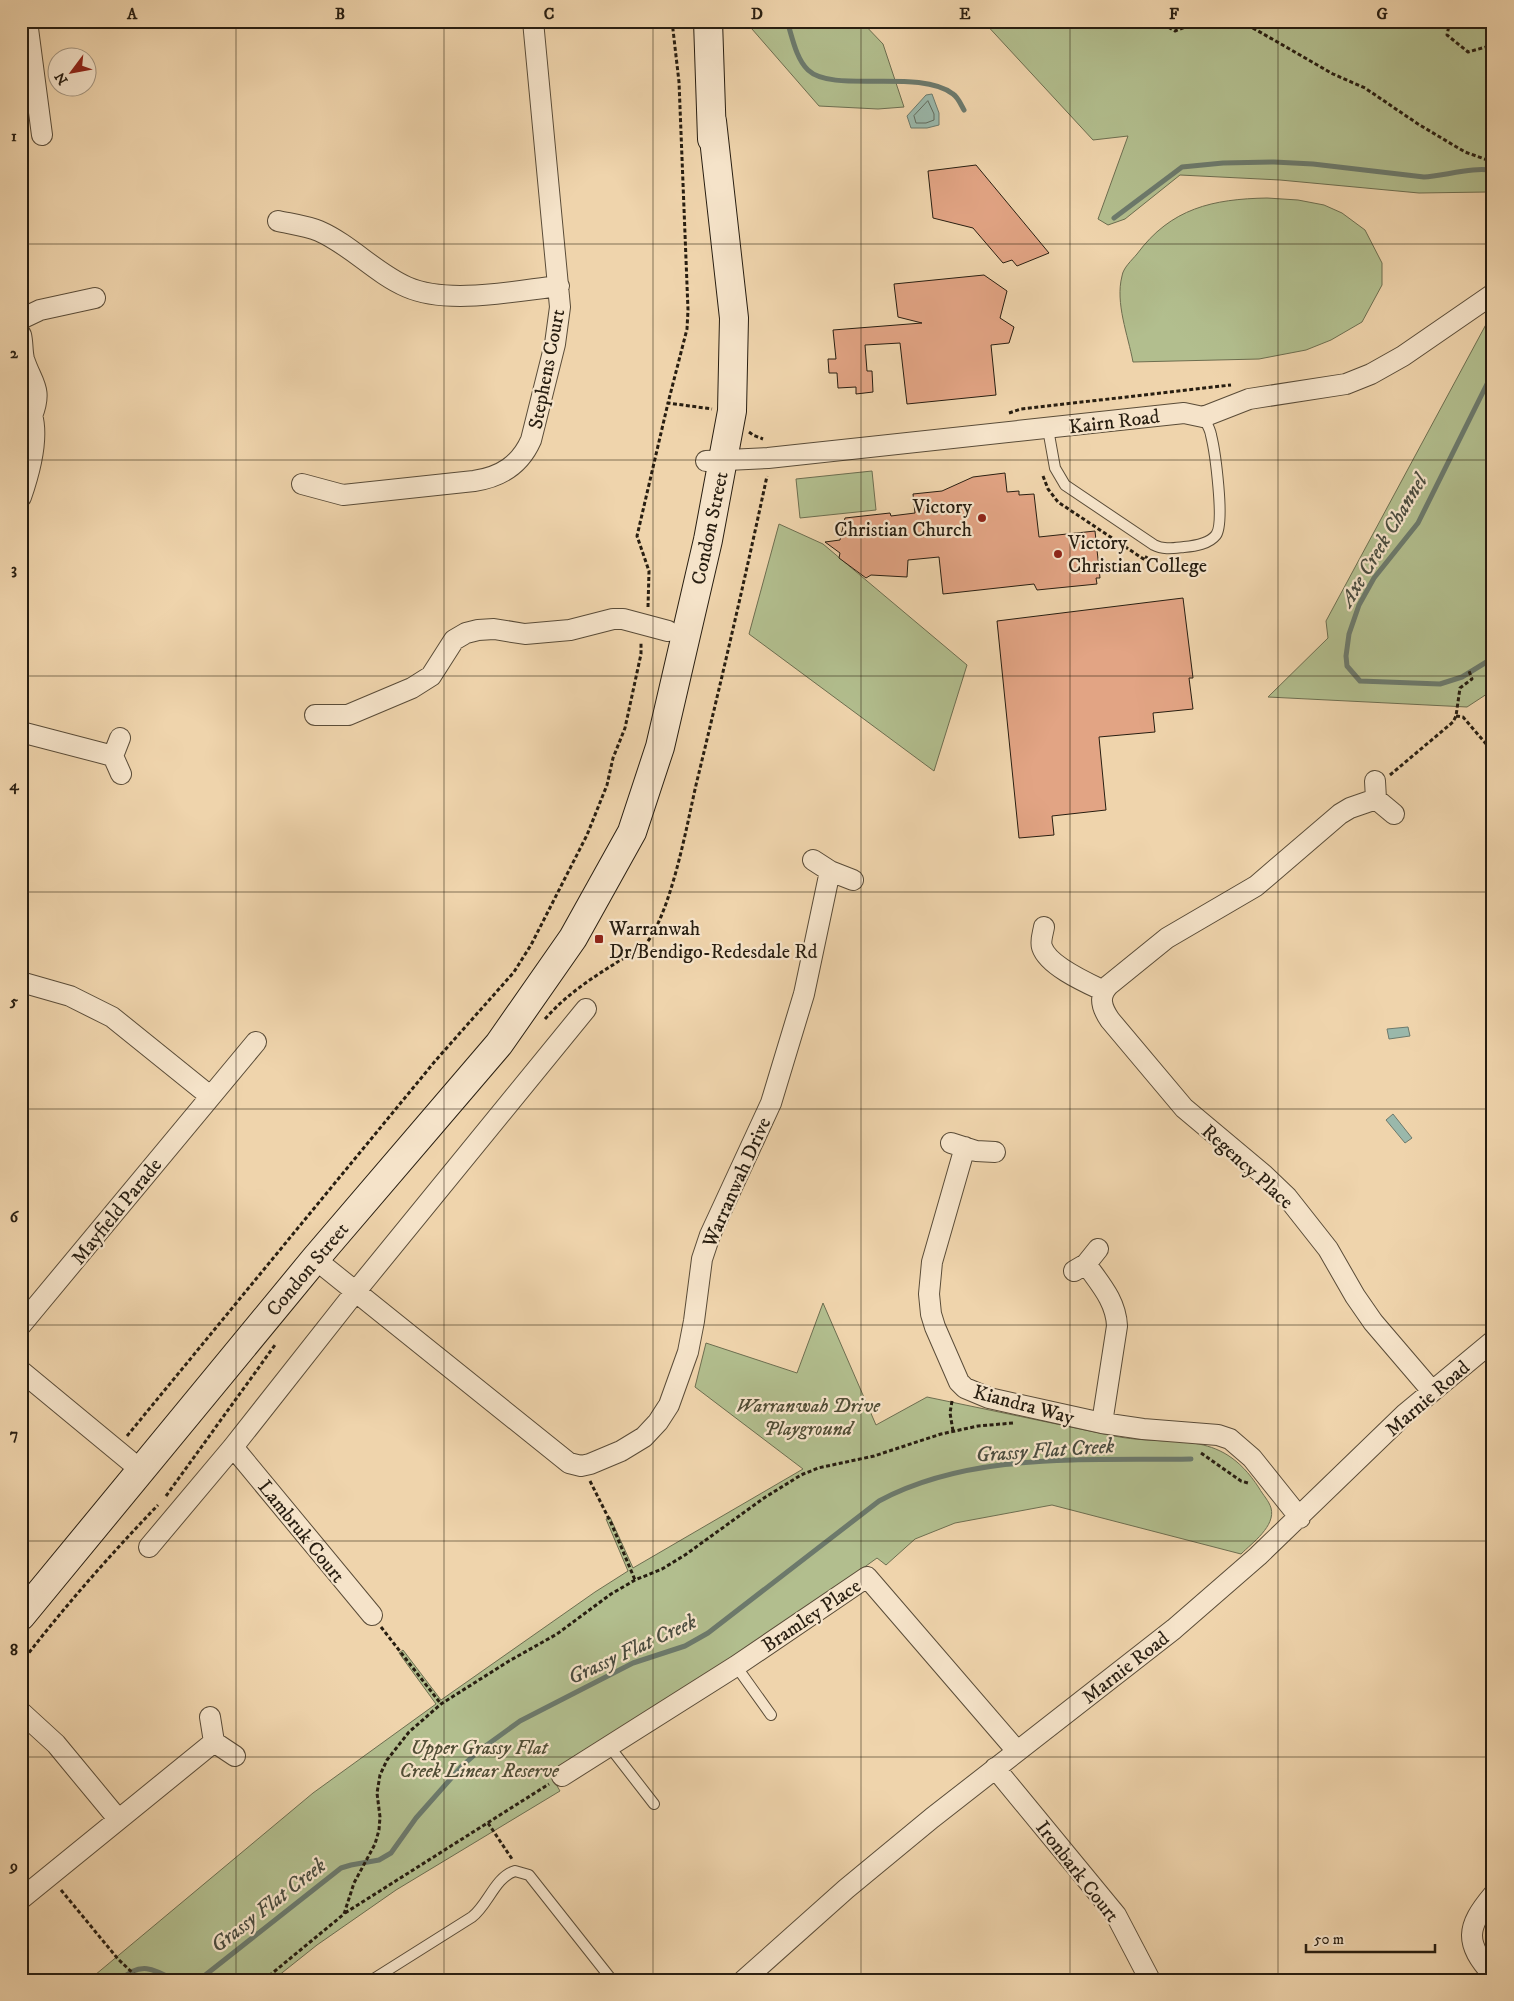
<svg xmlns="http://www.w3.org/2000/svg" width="1514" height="2001" font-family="'IM FELL DW Pica',serif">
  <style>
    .green { fill: #b2be8e; stroke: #6d6e50 }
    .water { fill: #9ab8ab; stroke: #6c7a6d }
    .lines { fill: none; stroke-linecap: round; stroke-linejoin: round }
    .shore { stroke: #616b5e; stroke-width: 1 }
    .stream { stroke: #6c7a6d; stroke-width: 5 }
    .building { fill: #e2a484; stroke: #281e11 }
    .service-casing { stroke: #5a4c38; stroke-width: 12 }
    .minor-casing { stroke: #5a4c38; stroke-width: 22 }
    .secondary-casing { stroke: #281e11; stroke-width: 30 }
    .path { stroke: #281e11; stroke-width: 3; stroke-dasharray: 4 2.5; stroke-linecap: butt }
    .service { stroke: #f5e3c9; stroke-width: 10 }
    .minor { stroke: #f5e3c9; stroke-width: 20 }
    .secondary { stroke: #f5e3c9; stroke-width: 28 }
    .grid { fill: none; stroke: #281e11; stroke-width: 1; stroke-opacity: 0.55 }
    .poi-dot { fill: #8f2418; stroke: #f5e3c9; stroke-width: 2 }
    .labels { text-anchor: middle; stroke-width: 4.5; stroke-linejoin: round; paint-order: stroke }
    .street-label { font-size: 20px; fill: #281e11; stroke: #f5e3c9 }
    .poi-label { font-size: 20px; fill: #281e11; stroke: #f5e3c9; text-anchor: start }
    .park-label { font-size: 20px; font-style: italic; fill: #514e36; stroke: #f5e3c9 }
    .water-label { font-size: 21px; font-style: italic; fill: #4a4c3f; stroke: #f5e3c9 }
    .neatline { fill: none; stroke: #281e11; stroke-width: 2 }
    .grid-label { font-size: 16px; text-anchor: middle; font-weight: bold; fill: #281e11 }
  </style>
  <rect width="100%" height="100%" fill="#efd4ac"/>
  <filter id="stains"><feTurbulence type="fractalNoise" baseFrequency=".004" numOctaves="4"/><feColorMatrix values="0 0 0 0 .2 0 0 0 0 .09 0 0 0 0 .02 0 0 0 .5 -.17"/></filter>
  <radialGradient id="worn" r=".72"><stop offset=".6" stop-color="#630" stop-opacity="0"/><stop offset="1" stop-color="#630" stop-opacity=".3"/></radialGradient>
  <path class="green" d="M745,21H861L883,44L904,107L878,109L819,106Z
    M983,21H1493V212L1487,192L1419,193L1280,180L1180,175L1125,219L1108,225L1098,219L1128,136L1093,140Z
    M1267,198L1298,200L1324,205L1342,213L1365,230L1382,263V285L1362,322L1331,340L1306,350L1259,359L1133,362C1128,335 1115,303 1122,276C1123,268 1132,260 1137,254C1171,208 1213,199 1267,198Z
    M1493,315V690L1467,707L1268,697L1328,638L1326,621L1490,317Z
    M872,471L876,510L800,518L796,479Z
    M779,524L823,544L967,665L934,771L749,634Z
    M823,1303L876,1425L927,1397C989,1410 1052,1423 1114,1436C1175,1448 1219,1426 1259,1488C1263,1495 1269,1501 1271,1508C1276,1526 1252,1543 1241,1554L1052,1505L955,1523L915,1539L886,1565L877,1558L779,1629L549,1772L560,1791L396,1890L317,1945L273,1980H89L313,1793L436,1704L399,1653L403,1650L441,1700L595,1592L628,1571L606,1519L610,1517L633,1568L803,1469L695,1387L706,1343L797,1373Z"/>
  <path class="water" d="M932,94L939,113V125L927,128H911L907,116L926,95Z
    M1408,1027L1410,1036L1389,1039L1387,1029Z
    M1393,1114L1412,1138L1405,1143L1386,1120Z"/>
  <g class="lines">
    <path class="shore" d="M928,101L934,114V120L926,123H916L914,116Z"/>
    <path class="stream" d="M787,21C792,36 796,59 808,70C833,94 919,68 953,94C958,97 961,105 964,110
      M1114,218L1182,167L1223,163L1274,162L1313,164L1424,177C1443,176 1477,166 1493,171
      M1493,372L1418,523L1374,578L1359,605L1349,634L1346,656L1347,666L1360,681L1440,684L1462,677L1493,658
      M121,1980C140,1961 154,1969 174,1980
      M199,1980L341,1868L351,1865L379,1860L391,1853L416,1818L462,1766L480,1750L520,1721L633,1663L685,1646L708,1633L879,1501C972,1451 1089,1461 1191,1459"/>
  </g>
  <path class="building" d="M976,165L1049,253L1017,266L1012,260L1003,263L973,228L933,218L928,171Z
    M984,275L1007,291L1000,318L1014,327L1009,343L991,345L996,395L907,404L900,343L865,345L867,371H872L873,392L856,394V387L838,388L837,373H829L828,359H836L833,330L922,323L898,317L894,284Z
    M1005,473L1007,492L1019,491V495L1034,494L1039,537L1095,531L1100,578H1096L1097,584L1037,590L1034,584L943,594L939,557L908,560L907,577L871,575L866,578L839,558L840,553L825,542L840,540L845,518L890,513L891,516L915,513L913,494L942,491L973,477Z
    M1183,598L1193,678H1189L1193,709L1153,713L1155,732L1099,737L1106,810L1052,816L1054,835L1019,838L997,621Z"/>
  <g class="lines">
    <g class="service-casing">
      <path id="service" d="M1048,429L1055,468L1065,485L1154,545C1163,550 1174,548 1184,547C1195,546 1209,544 1216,535C1225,523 1215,451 1211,435C1210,428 1206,423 1203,417
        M736,1666L771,1715
        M609,1746L654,1804
        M372,1980L472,1917C488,1905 495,1877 515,1871L529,1875L612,1980"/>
    </g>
    <g class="minor-casing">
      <path id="minor" d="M27,21L42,135
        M278,221C292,224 307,226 319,231C351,245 375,273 407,287C448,305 514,291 559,286
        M21,319L40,310L95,298
        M21,335C23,343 22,351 24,359C32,384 43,388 32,416
        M21,389C24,398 29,406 32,415C39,439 29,474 21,497
        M706,461L768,458L1184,413L1203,417L1249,399L1346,384L1371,374L1403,356L1493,294
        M302,484L343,495L474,481C501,477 520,465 531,440L555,344L560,307L533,21
        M315,715H348L412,688L431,676L454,640L466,633L478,630L494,629L525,634L570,630L613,619H623L668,631
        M21,732L113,756
        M120,738L113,756L121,774
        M1375,781L1376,799L1394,814
        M1376,799L1350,808L1340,814L1256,886L1167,938L1109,985C1098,996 1101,1007 1110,1020L1184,1108L1264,1175L1287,1197L1328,1249L1355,1296L1373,1322L1432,1391
        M830,871L853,880
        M1044,927C1043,933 1040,941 1042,947C1048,966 1087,983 1104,991
        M21,982L70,996L112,1017L210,1096
        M951,1143L976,1151L995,1152
        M965,1147L932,1262L929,1294L931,1314L935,1327L959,1382L965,1388L989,1398L1102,1423L1143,1429L1218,1435L1230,1439L1252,1458L1300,1518
        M315,1259L569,1463L581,1466L590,1464L621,1451L644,1437L658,1422L669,1405L688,1352L694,1321L702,1259L710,1235L771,1103L804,994L830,871L813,860
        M1086,1264C1100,1284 1116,1301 1117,1326L1102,1423
        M1074,1271L1086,1264L1098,1249
        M21,1325L256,1042
        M21,1371L142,1471
        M233,1447L372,1615
        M149,1547L233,1447L356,1291L586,1009
        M21,1712L56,1744L118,1819
        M210,1717L214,1742L235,1756
        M995,1768L1116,1915L1150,1980
        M562,1776L736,1666L867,1577L1017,1751
        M1493,1895C1466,1927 1464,1943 1493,1975
        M21,1899L214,1742
        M744,1980L846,1889L932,1818L1174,1629L1258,1556L1405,1414L1493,1341"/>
    </g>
    <g class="secondary-casing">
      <path id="secondary" d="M708,21L712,139
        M21,1616L315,1259L499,1044L573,938L632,832L660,747L708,540L732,411L734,318L712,121"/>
    </g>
    <path class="path" d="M672,21L679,82L688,310L687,329L668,403L712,409
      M1157,21L1175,31L1185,27L1227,21
      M1228,21L1246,24L1333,74L1365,88L1418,124L1465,152L1493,162
      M1450,21L1447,35L1468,52L1493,45
      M1009,413L1021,409L1231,385
      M749,432L753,435L763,439
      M1043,476L1048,489L1058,502L1145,560L1147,556
      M648,607L649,571L637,536L668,403
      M1456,716L1463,717L1493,752
      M1390,775L1453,722L1456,716L1460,688L1472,679L1469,671
      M545,1019C565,996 590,979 616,963C622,958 637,953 642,948C670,921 687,824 696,785C721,682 745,579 767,476
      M952,1401L950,1413L953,1431
      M127,1436L436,1060L514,972L531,945L587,835L607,785L613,758L625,728L641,654V642
      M1201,1453L1241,1481L1248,1483
      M590,1481L612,1525L635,1580
      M166,1496L275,1345
      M381,1627L441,1704
      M21,1663C64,1607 110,1555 158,1505
      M488,1823L512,1859
      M61,1890L118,1959L140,1980
      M345,1913L549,1784
      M264,1980L344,1914L354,1883L375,1844L379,1830L380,1817L377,1793L380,1775L387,1760L409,1732L441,1704L509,1661L557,1634L611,1594L635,1580L662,1569L685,1555L764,1498L801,1475L818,1468L874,1456L941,1434L978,1426L1013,1423"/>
    <use href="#service" class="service"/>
    <use href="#minor" class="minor"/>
    <use href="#secondary" class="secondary"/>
  </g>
  <path class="grid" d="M236,21V1980M444,21V1980M653,21V1980M861,21V1980M1070,21V1980M1278,21V1980M21,244H1493M21,460H1493M21,676H1493M21,892H1493M21,1109H1493M21,1325H1493M21,1541H1493M21,1757H1493"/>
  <g class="poi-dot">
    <circle cx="982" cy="518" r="5"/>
    <circle cx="1058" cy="554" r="5"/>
    <rect x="594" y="934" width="10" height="10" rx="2.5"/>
  </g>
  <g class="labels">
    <g class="street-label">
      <text transform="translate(546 369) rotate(-79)" y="7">Stephens Court</text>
      <text transform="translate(1114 421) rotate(-7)" y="7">Kairn Road</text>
      <text transform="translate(709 528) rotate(-78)" y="7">Condon Street</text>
      <text transform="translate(1248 1166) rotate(42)" y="7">Regency Place</text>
      <text transform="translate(736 1182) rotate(-66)" y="7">Warranwah Drive</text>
      <text transform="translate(116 1211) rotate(-51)" y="7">Mayfield Parade</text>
      <text transform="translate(307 1269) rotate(-50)" y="7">Condon Street</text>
      <text transform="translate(1427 1398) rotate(-41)" y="7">Marnie Road</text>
      <text transform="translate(1024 1404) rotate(15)" y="7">Kiandra Way</text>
      <text transform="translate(302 1531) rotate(51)" y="7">Lambruk Court</text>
      <text transform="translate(811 1615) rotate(-34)" y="7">Bramley Place</text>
      <text transform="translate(1125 1667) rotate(-38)" y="7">Marnie Road</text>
      <text transform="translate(1078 1871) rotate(52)" y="7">Ironbark Court</text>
    </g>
    <g class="poi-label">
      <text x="972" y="513" text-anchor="end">Victory<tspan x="972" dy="23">Christian Church</tspan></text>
      <text x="1068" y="549">Victory<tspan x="1068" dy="23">Christian College</tspan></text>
      <text x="609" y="935">Warranwah<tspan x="609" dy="23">Dr/Bendigo-Redesdale Rd</tspan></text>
    </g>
    <g class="park-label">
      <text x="808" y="1412">Warranwah Drive<tspan x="808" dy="23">Playground</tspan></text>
      <text x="479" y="1754">Upper Grassy Flat<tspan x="479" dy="23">Creek Linear Reserve</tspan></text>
    </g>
    <g class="water-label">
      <text transform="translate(1383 540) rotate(-59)" y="7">Axe Creek Channel</text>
      <text transform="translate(1045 1450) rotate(-4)" y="7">Grassy Flat Creek</text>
      <text transform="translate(632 1649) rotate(-25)" y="7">Grassy Flat Creek</text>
      <text transform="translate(268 1905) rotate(-38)" y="7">Grassy Flat Creek</text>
    </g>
  </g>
  <rect width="1514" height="2001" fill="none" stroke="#efd4ac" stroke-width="55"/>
  <g transform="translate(72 72) rotate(238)"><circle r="24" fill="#f5e3c9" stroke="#a3947f"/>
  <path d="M0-4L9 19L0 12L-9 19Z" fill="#8f2418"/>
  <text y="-8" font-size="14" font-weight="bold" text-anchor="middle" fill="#281e11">N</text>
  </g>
  <path d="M1306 1944v8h129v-8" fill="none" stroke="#281e11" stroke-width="2.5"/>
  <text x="1314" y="1944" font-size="15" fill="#281e11" stroke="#f5e3c9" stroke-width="4" paint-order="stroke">50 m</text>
  <rect x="28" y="28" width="1458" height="1946" class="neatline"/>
  <g class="grid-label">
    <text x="132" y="19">A</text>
    <text x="340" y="19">B</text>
    <text x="549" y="19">C</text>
    <text x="757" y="19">D</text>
    <text x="965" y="19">E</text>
    <text x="1174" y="19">F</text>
    <text x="1382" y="19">G</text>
    <text x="14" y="141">1</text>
    <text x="14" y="358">2</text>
    <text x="14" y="574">3</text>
    <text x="14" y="790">4</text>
    <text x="14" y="1006">5</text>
    <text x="14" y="1222">6</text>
    <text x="14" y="1439">7</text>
    <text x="14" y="1655">8</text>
    <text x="14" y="1871">9</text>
  </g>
  <rect width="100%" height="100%" filter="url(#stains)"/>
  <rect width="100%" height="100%" fill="url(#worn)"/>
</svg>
